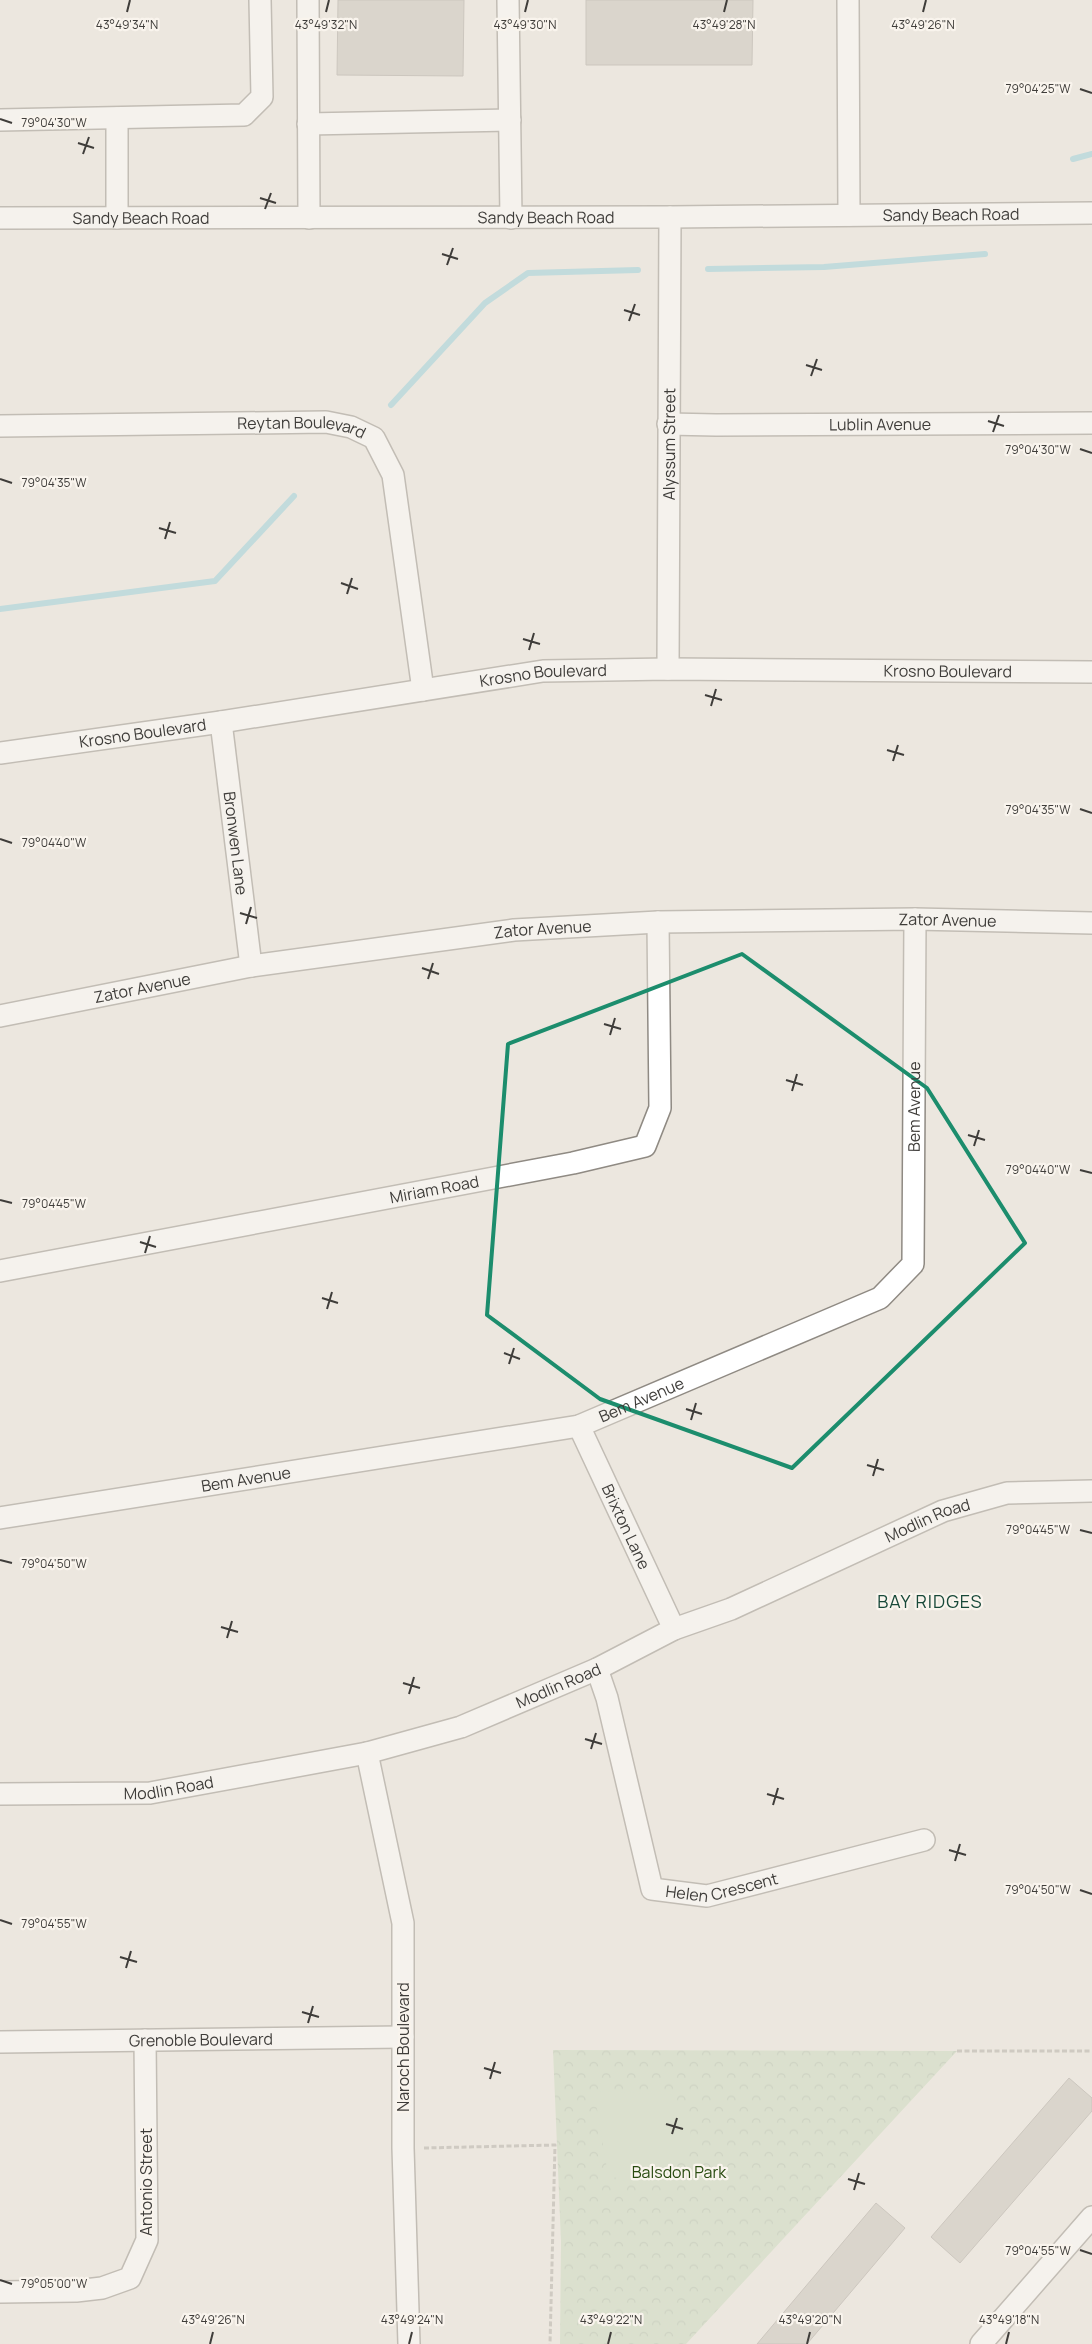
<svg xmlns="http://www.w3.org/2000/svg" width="1092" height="2344" font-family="Manrope,sans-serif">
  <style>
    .park { fill: url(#park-crowns) }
    .garden { fill: #c5d8bb }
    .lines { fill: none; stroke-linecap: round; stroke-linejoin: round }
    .stream { stroke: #8fccd9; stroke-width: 6 }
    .building { fill: #c3beb6; stroke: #a49f98 }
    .minor-casing { stroke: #8f8a83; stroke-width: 24 }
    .path { stroke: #aaa7a0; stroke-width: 3; stroke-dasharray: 5 2.5; stroke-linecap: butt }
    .minor { stroke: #fff; stroke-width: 21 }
    .marked { fill: none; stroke: #1c8d6d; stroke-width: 4; stroke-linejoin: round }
    .ticks { fill: none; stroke: #3f3d3a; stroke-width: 2 }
    .labels { text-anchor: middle; stroke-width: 4.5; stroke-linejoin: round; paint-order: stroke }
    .street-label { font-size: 16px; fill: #3f3d3a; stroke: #f9f4ed }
    .park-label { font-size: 16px; fill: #294b10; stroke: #f9f4ed }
    .neighbourhood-label { font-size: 18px; letter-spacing: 1px; fill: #184939; stroke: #f9f4ed }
    .ticks-label { font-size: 12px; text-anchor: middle; fill: #3f3d3a; stroke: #f9f4ed; stroke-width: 4.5; stroke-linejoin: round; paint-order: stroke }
  </style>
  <defs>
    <pattern id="park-crowns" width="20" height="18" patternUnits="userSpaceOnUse" patternTransform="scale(1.25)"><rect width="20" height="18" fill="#c5d8bb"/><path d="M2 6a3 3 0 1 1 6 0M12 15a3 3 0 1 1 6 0" fill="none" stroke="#aabaa2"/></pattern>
  </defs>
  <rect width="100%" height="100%" fill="#ece7df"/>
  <path class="park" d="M553,2050L957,2051L686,2344H560L561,2242Z"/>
  <path class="garden" d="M601,2091L672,2095L691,2117L690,2148L667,2175L639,2186L608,2175L596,2103Z"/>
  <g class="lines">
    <path class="stream" d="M1073,159L1092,154
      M708,269L824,267L985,254
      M391,405L485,303L528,273L638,270
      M0,609L215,581L294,496"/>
  </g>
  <path class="building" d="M338,0H464L463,76L337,75Z
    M586,0H753L752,65H586Z
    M1069,2078L1092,2098V2111L960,2263L931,2237Z
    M876,2203L905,2228L807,2344H757Z"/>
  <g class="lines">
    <g class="minor-casing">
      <g id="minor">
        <path d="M308,0L309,218"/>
        <path d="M508,0L511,218"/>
        <path d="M848,0L849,215"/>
        <path d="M0,120L244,115L262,97L260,0"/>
        <path d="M308,124L510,120"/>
        <path id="s1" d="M0,218L670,217L1092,213"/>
        <path d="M117,218V118"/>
        <path id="s2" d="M668,424L716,425L1092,423"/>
        <path id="s3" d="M0,426L326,422L351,427L374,438L393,475L423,690"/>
        <path id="s4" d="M668,669L670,217"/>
        <path id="s5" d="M221,722L251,966"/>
        <path id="s6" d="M0,753L221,722L543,671L668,669L1092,672"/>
        <path id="s7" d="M0,1016L251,966L514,930L658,922L915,919L1092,923"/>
        <path id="s8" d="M0,1271L573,1163L645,1146L660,1108L658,922"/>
        <path id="s9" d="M579,1426L674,1629"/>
        <path id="s10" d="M0,1518L579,1426L880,1298L913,1264L915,919"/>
        <path id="s11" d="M597,1669L607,1698L652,1889L707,1896L924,1840"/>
        <path d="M367,1753L403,1923V2148L409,2344"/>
        <path id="s12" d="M0,1794L150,1793L367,1753L461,1727L597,1669L674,1629L731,1609L943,1511L1007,1493L1092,1491"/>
        <path id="s13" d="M0,2042L403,2037"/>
        <path d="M0,2292L76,2291L102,2288L130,2278L147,2240L145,2040"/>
        <path d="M981,2344L1092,2217"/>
      </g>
    </g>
    <path class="path" d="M957,2051H1092
      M424,2148L555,2145L550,2344"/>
    <use href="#minor" class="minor"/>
  </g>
  <path d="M0 0H1092V2344H0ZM742,954L927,1088L1025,1243L792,1468L600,1399L487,1315L508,1044Z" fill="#ece7df" fill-opacity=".55" fill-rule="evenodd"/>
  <path class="marked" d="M742,954L927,1088L1025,1243L792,1468L600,1399L487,1315L508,1044Z"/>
  <path class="ticks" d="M127,12L130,0M326,12L329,0M525,12L528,0M724,12L727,0M923,12L926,0M1080,89L1092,93M0,119L12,123M78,143L94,148M83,154L89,137M260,198L276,203M265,209L271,193M442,254L458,259M447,265L453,248M624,310L640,315M629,321L635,304M806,365L822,370M811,376L817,359M988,421L1004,426M993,432L999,415M1080,449L1092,453M0,479L12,483M159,528L176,533M165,539L170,522M341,583L358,589M347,594L352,578M523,639L540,644M529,650L534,633M705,695L722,700M711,706L716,689M887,750L904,755M893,761L898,745M1080,809L1092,813M0,839L12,843M240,913L257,918M246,924L251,907M422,968L439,974M428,979L433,963M604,1024L621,1029M610,1035L615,1018M786,1080L803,1085M792,1091L797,1074M968,1135L985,1140M974,1146L979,1130M1080,1170L1092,1173M0,1200L12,1203M140,1242L156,1247M145,1253L150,1236M322,1298L338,1303M327,1309L332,1292M504,1353L520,1359M509,1364L514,1348M686,1409L702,1414M691,1420L696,1403M867,1465L884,1470M873,1476L878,1459M1080,1530L1092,1533M0,1560L12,1563M221,1627L238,1632M227,1638L232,1621M403,1683L420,1688M409,1694L414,1677M585,1739L602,1744M591,1749L596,1733M767,1794L784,1799M773,1805L778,1788M949,1850L966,1855M955,1861L960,1844M1080,1890L1092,1894M0,1920L12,1924M120,1957L137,1962M126,1968L131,1951M302,2012L319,2017M308,2023L313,2006M484,2068L501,2073M490,2079L495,2062M666,2124L683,2129M672,2134L677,2118M848,2179L865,2184M854,2190L859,2173M1080,2250L1092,2254M0,2280L12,2284M210,2344L213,2332M409,2344L412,2332M608,2344L611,2332M807,2344L810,2332M1006,2344L1009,2332"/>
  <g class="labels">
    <g class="street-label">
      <text dy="6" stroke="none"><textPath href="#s1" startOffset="951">Sandy Beach Road</textPath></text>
      <text dy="6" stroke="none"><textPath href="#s1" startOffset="546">Sandy Beach Road</textPath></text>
      <text dy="6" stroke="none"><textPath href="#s1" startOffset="141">Sandy Beach Road</textPath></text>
      <text dy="6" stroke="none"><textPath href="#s2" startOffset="212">Lublin Avenue</textPath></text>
      <text dy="6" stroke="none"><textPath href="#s3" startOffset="302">Reytan Boulevard</textPath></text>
      <text dy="6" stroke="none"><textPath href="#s4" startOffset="225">Alyssum Street</textPath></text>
      <text dy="6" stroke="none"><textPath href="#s6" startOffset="954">Krosno Boulevard</textPath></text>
      <text dy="6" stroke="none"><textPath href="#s6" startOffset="549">Krosno Boulevard</textPath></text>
      <text dy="6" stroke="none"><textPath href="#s6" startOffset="144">Krosno Boulevard</textPath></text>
      <text dy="6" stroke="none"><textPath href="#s5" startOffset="122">Bronwen Lane</textPath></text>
      <text dy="6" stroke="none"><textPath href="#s7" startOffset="955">Zator Avenue</textPath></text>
      <text dy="6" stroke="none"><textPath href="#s7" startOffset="550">Zator Avenue</textPath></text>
      <text dy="6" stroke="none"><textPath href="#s7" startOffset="145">Zator Avenue</textPath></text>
      <text dy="6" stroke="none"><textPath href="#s10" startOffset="1118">Bem Avenue</textPath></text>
      <text dy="6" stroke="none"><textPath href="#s8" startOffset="442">Miriam Road</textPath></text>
      <text dy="6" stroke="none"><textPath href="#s10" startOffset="654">Bem Avenue</textPath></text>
      <text dy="6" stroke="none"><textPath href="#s10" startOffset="249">Bem Avenue</textPath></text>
      <text dy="6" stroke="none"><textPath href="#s12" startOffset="979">Modlin Road</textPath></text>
      <text dy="6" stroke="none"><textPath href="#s9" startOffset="111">Brixton Lane</textPath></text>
      <text dy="6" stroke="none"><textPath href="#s12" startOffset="574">Modlin Road</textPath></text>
      <text dy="6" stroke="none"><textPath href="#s12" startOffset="169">Modlin Road</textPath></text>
      <text dy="6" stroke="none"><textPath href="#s11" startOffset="298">Helen Crescent</textPath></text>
      <text dy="6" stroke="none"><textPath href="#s13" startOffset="201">Grenoble Boulevard</textPath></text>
      <text transform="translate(403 2047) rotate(-90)" y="6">Naroch Boulevard</text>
      <text transform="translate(146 2182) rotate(-90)" y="6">Antonio Street</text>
    </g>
    <g class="park-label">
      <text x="679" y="2178">Balsdon Park</text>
    </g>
    <g class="neighbourhood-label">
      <text x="930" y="1608">BAY RIDGES</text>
    </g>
  </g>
  <g class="ticks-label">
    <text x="127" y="29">43°49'34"N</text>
    <text x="326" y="29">43°49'32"N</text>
    <text x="525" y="29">43°49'30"N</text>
    <text x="724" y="29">43°49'28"N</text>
    <text x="923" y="29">43°49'26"N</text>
    <text x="1038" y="93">79°04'25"W</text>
    <text x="54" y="127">79°04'30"W</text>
    <text x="1038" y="454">79°04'30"W</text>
    <text x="54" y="487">79°04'35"W</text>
    <text x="1038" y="814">79°04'35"W</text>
    <text x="54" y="847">79°04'40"W</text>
    <text x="1038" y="1174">79°04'40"W</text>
    <text x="54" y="1208">79°04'45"W</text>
    <text x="1038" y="1534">79°04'45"W</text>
    <text x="54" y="1568">79°04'50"W</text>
    <text x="1038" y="1894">79°04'50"W</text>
    <text x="54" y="1928">79°04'55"W</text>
    <text x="1038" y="2255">79°04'55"W</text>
    <text x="54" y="2288">79°05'00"W</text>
    <text x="213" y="2324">43°49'26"N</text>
    <text x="412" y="2324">43°49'24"N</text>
    <text x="611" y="2324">43°49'22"N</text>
    <text x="810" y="2324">43°49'20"N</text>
    <text x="1009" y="2324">43°49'18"N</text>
  </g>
</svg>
